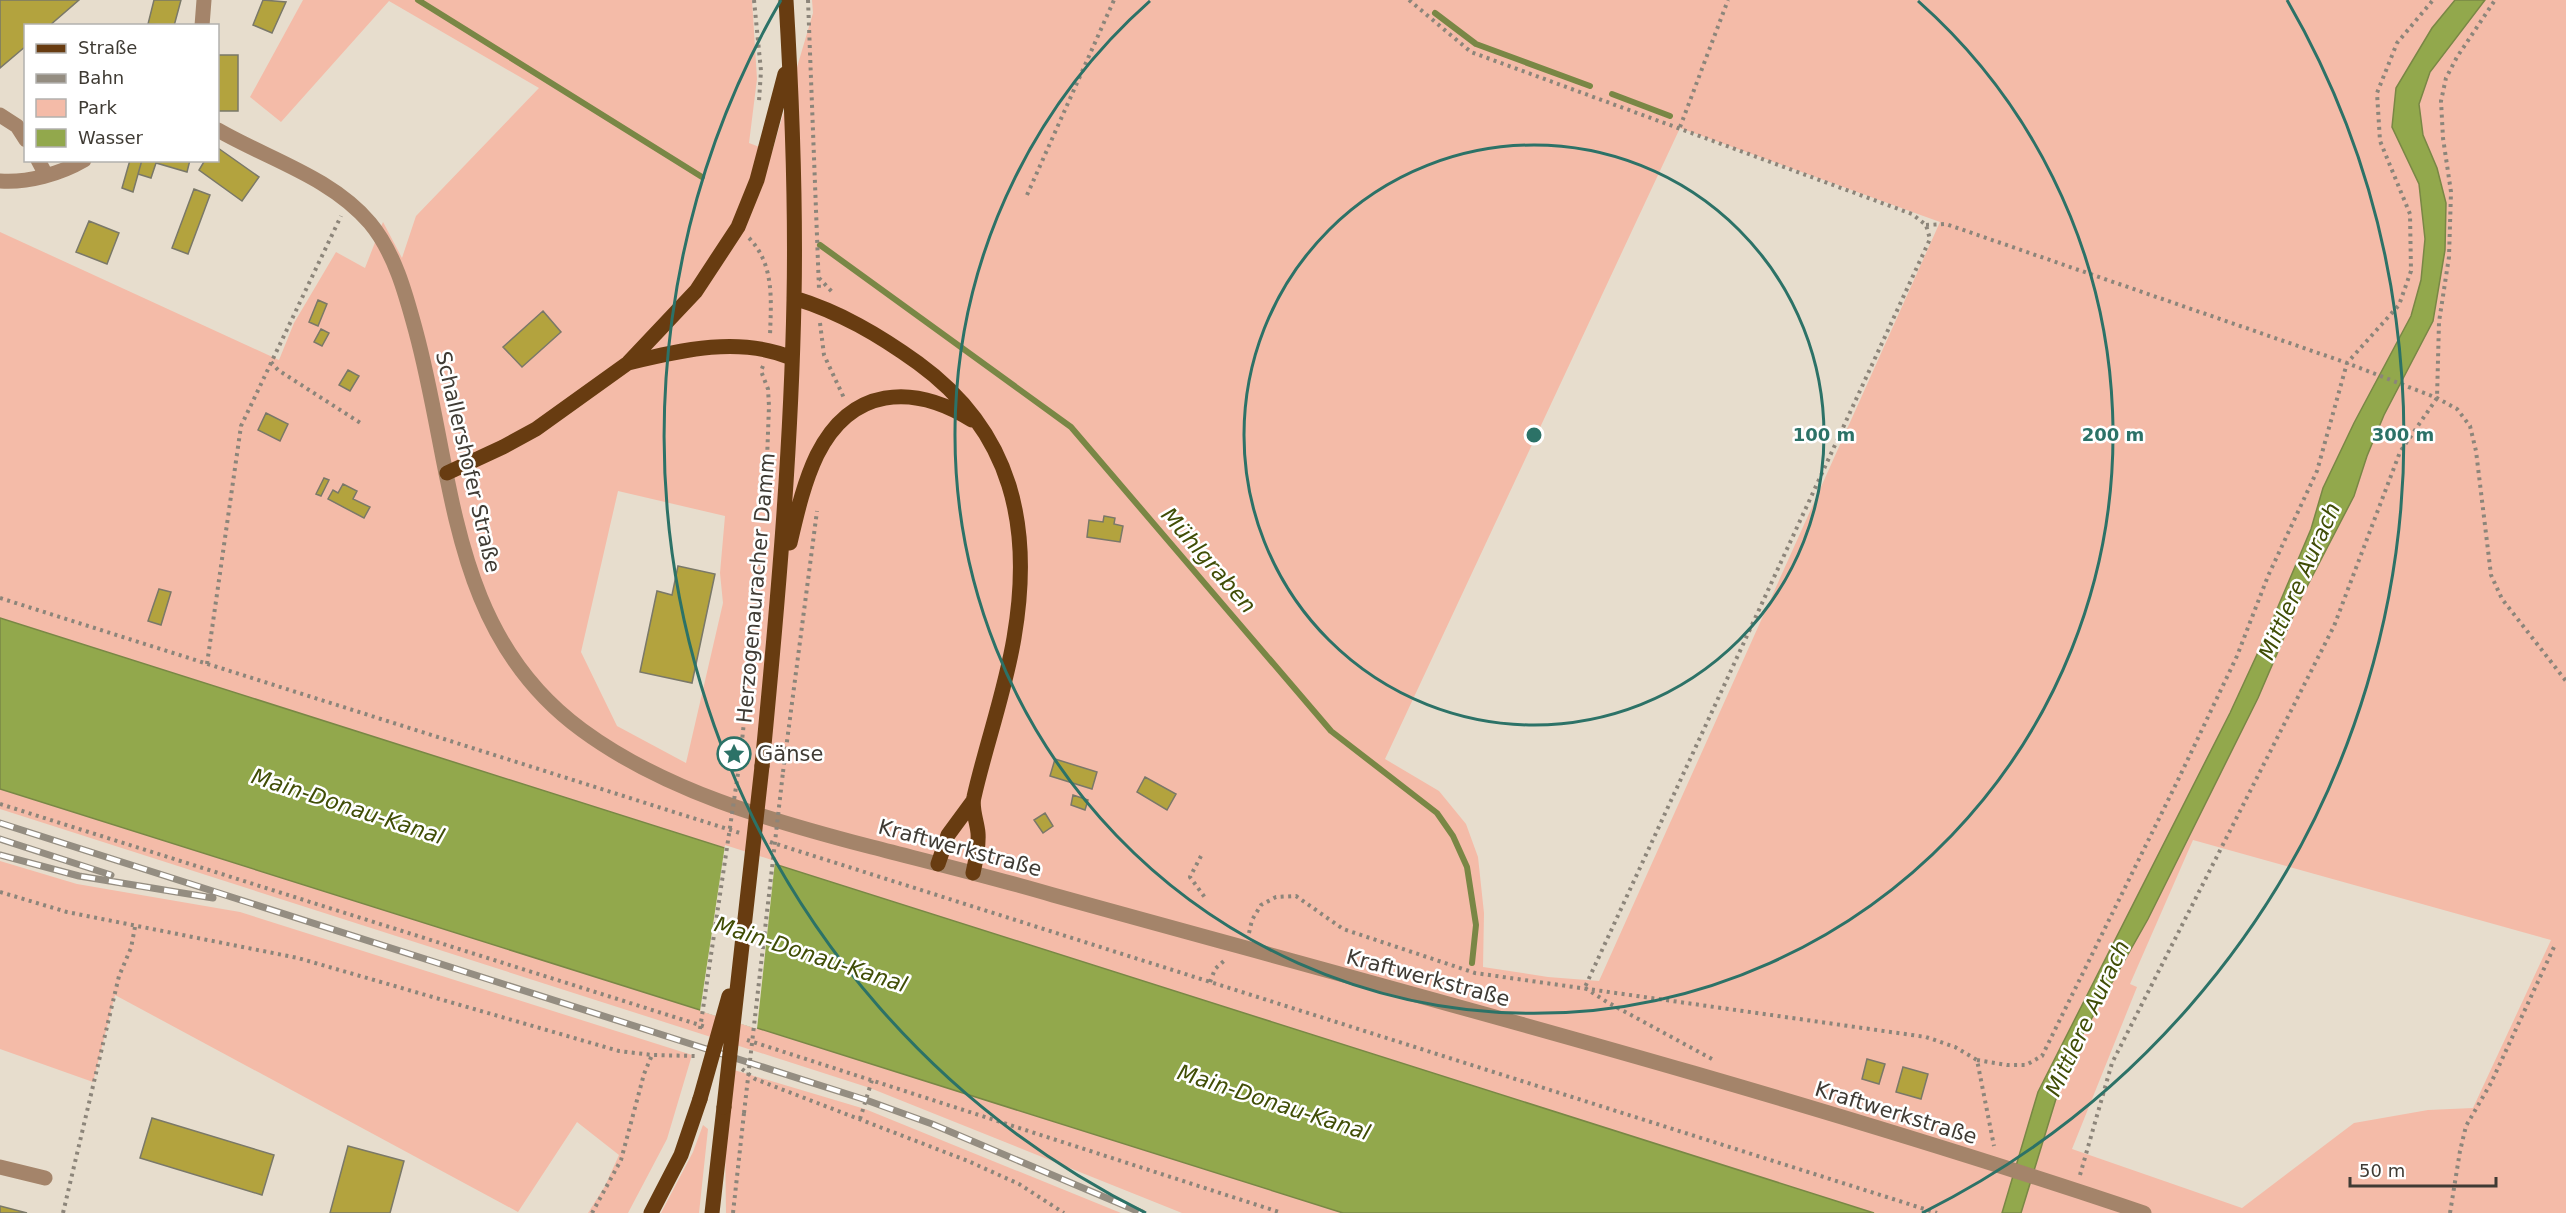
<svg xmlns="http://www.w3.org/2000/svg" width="2566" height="1213" font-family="'DejaVu Sans',sans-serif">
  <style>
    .green { fill: #f4bba8; fill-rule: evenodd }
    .water { fill: #92a84c; stroke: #798745; stroke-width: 1.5 }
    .pier { fill: #e7ddcd }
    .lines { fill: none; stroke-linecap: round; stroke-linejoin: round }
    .stream { stroke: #798745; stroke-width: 6 }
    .building { fill: #b3a33e; stroke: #7a7868; stroke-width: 1.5 }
    .path { stroke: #8c857a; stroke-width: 4; stroke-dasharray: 3 4.5; stroke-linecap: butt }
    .minor { stroke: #a4846a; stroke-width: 15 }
    .major { stroke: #683c11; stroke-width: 15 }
    .rail-casing { stroke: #948d81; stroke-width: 7 }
    .rail { stroke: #fff; stroke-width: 4.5; stroke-dasharray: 14; stroke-linecap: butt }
    .path-bridge { stroke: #8c857a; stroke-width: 4; stroke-dasharray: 3 4.5; stroke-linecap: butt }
    .major-bridge { stroke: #683c11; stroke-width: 15 }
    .ring { fill: none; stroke: #2c7267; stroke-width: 3 }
    .labels { text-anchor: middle; stroke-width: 5; stroke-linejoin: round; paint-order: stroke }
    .street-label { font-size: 21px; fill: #3f3b34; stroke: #fff }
    .poi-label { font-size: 21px; fill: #3f3b34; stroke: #fff; text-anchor: start }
    .water-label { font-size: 22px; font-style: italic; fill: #404d06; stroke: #fff }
    .centre { fill: #2c7267; stroke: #fff; stroke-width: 3 }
    .ring-label { font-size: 18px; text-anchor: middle; font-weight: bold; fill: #2c7267; stroke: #fff; stroke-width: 5; stroke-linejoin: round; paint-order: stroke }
  </style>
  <rect width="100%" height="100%" fill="#e7ddcd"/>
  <path class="green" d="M303,0H752L757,79L749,143L772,152L813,13L812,0H2566V1213H1874L0,618V232L279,360L294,323L336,252L365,268L383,222L402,258L416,216L539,88L389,1L281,122L250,97ZM1680,128L1940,222L1599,981L1548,977L1483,967L1484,913L1478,857L1466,824L1439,791L1385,759ZM618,491L725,516L720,573L723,603L686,763L617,726L581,652ZM2171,831L2148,919L2084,1032L2059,1089L2037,1162L2020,1157L2038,1092ZM2193,840L2551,940L2473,1108L2428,1110L2354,1123L2242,1208L2072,1149L2137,987L2130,984Z
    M0,789L1343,1213H1182L870,1088L0,809Z
    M0,861L77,884L240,912L692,1055L667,1139L628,1213H588L605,1186L619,1155L577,1122L518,1212L115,995L93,1082L0,1049Z
    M724,1067L865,1109L1121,1213H726Z
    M703,1125L708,1129L699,1213H661L693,1152Z"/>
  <path class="water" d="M2455,0H2485L2430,72L2419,104L2423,135L2437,168L2446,203L2445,250L2433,321L2384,415L2367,456L2354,496L2300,600L2258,698L2148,919L2084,1032L2059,1089L2021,1213H2002L2038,1092L2230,713L2266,635L2311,529L2323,488L2354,423L2411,316L2421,280L2425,239L2419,184L2392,127L2396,88L2432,28Z
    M0,618L1874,1213H1343L0,789Z"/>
  <path class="pier" d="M725,845L775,861L757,1029L700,1011Z"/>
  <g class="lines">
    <path class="stream" d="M418,0L702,177
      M1435,13L1476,44L1590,86
      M1612,94L1670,116
      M820,245L1071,427L1331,731L1437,813L1453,836L1467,867L1476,925L1472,963"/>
  </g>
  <path class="building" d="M0,0H79L49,26H26V46L0,68Z
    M154,0H181L174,26L148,24Z
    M263,0L286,2L272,33L253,25Z
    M218,55H238V111H218Z
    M218,148L259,177L242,201L199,170L205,160H218Z
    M130,160H142L133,192L122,188Z
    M142,160H190L187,172L156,163L151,178L138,174Z
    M194,189L210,195L188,254L172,248Z
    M89,221L119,233L107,264L76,252Z
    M318,300L327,304L318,326L309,322Z
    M543,311L561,332L522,367L503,347Z
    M321,329L329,333L322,346L314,342Z
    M348,370L359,376L350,391L339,385Z
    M266,413L288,424L280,441L258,430Z
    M324,478L329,480L321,496L316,494Z
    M343,484L357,491L353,499L370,507L364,518L328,499L333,490L338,493Z
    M1104,516L1115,518L1114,524L1123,526L1120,542L1087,537L1089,520L1103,522Z
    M678,566L715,574L692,683L640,672L657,591L672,595Z
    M159,589L171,592L161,625L148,621Z
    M1055,759L1097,772L1092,789L1050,776Z
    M1145,777L1176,794L1167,810L1137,792Z
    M1073,795L1088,800L1085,810L1071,805Z
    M1045,813L1053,826L1043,833L1034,820Z
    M1867,1059L1885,1064L1879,1084L1862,1079Z
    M1903,1067L1928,1074L1921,1099L1896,1092Z
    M152,1118L274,1155L262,1195L140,1158Z
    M348,1146L404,1161L390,1213H330Z
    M0,1206L27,1213H0Z"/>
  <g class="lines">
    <path class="path" d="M754,0L761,71L759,101
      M808,0L819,289
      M1409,0L1471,52L1912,214L1926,225L1930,239L1585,987
      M1680,127L1728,0
      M1027,195L1114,0
      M1926,225L1946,224L2347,363L2437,398L2457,409L2470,426L2476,451L2491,575L2502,599L2566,681
      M749,238C775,265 771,301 770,336
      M819,278L834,294
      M820,323L824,355L844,398
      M271,362L278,370L362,424
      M763,366L761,371L768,389L769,406L765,513
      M0,598L740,833
      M207,664L241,426L341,216
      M740,760L761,559
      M783,772L817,511
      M0,804L706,1027
      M770,842L1937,1213
      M1201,856L1190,877L1206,899
      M0,892L67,912L298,958L619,1051L652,1055L695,1056
      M1249,933L1252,920L1261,905L1276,897L1296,896L1343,929L1475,973L1926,1037L1955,1047L1977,1060L1994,1146
      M1210,982L1215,969L1226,959
      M1585,988L1607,1002L1712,1059
      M747,1040L1282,1213
      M1977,1060L2007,1065H2026L2042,1056L2178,780L2237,656L2268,576L2317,471L2347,363L2399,305L2411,271L2410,214L2380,141L2377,93L2397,43L2433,0
      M742,1069L755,1079L968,1161L1019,1184L1064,1213
      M860,1119L872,1080
      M2080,1175L2112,1063L2334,626L2400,452L2437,398L2439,322L2449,257L2451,192L2443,138L2441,101L2446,78L2457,57L2495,0
      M63,1213L119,976L131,948L135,927
      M592,1213L621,1160L644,1074L652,1055
      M733,1213L744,1113
      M2450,1213L2460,1151L2466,1126L2491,1083L2554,947"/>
    <path class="minor" d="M202,26L204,0
      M0,115L17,126L26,140
      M218,130C268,159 331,177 370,223C395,253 406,295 416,332C455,476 449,633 582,730C665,791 769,820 868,846C930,862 992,877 1053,895C1418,996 1785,1092 2144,1213
      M38,160L46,175
      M0,181C28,183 60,174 84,160
      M0,1167L45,1178"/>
    <path class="major" d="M794,298C840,312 879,335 918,363C1013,432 1033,527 1014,638C1005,692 986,744 974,797C971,808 977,821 978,833C979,846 976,860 973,873
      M628,363C682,350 739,336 792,358
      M447,473L503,447L536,429L628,363L696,291L738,227L757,180L785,74
      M790,543C797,513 804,482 817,455C851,387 912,383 972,420
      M762,766C777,611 791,456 794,300C796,200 792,100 786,0
      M938,864L948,835L973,801
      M651,1213L681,1155L700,1099
      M712,1213L724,1107"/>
    <g class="rail-casing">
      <path id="rail" d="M0,823L866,1100L932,1124L1142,1213
        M0,839L111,875
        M0,855L79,876L213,898"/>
    </g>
    <use href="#rail" class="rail"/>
    <path class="path-bridge" d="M700,1029L740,760
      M744,1113L783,772"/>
    <path class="major-bridge" d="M700,1099L729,996
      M724,1107L762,766"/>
  </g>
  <g class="ring">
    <circle cx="1534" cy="435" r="290"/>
    <path d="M1918 1A579 579 0 1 1 1150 1"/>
    <path d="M1146 1213A869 869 0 0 1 781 0M2287 0A869 869 0 0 1 1922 1213"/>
  </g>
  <defs>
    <g id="sight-ring" transform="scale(1.725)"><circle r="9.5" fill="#fff" stroke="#2c7267" stroke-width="1.5"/><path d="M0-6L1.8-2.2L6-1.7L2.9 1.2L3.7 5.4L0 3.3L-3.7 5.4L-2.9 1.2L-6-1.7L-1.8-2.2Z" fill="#2c7267"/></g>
  </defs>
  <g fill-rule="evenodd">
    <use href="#sight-ring" x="734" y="754"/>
  </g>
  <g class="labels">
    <g class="street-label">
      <text transform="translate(468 462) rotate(77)" y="7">Schallershofer Straße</text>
      <text transform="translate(756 588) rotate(-85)" y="7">Herzogenauracher Damm</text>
      <text transform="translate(960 848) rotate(15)" y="7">Kraftwerkstraße</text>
      <text transform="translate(1428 978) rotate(15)" y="7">Kraftwerkstraße</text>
      <text transform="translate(1896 1113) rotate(17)" y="7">Kraftwerkstraße</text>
    </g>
    <g class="poi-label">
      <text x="757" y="761">Gänse</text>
    </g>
    <g class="water-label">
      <text transform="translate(1209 560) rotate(49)" y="8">Mühlgraben</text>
      <text transform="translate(2299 581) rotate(-66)" y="8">Mittlere Aurach</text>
      <text transform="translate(348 806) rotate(18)" y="8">Main-Donau-Kanal</text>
      <text transform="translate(811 954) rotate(18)" y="8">Main-Donau-Kanal</text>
      <text transform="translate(2087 1018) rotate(-65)" y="8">Mittlere Aurach</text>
      <text transform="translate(1274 1102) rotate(18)" y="8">Main-Donau-Kanal</text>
    </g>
  </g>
  <circle cx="1534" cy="435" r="9" class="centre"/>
  <g class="ring-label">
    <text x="1824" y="441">100 m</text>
    <text x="2113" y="441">200 m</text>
    <text x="2403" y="441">300 m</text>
  </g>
  <rect x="24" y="24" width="195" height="138" fill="#ffffff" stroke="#b2b1ae" stroke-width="1.5"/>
  <rect x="36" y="44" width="30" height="9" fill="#683c11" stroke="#b2b1ae" stroke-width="1.5"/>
  <text x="78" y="54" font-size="18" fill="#3f3b34">Straße</text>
  <rect x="36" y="74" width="30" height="9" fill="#948d81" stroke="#b2b1ae" stroke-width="1.5"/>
  <text x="78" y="84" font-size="18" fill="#3f3b34">Bahn</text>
  <rect x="36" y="99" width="30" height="18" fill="#f4bba8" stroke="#b2b1ae" stroke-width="1.5"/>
  <text x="78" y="114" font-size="18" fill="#3f3b34">Park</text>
  <rect x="36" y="129" width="30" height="18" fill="#92a84c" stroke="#b2b1ae" stroke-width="1.5"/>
  <text x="78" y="144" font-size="18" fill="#3f3b34">Wasser</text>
  <path d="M2350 1177v9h146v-9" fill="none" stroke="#3f3b34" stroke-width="3"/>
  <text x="2359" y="1177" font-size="18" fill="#3f3b34" stroke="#ffffff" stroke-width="4.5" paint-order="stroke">50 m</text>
</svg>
